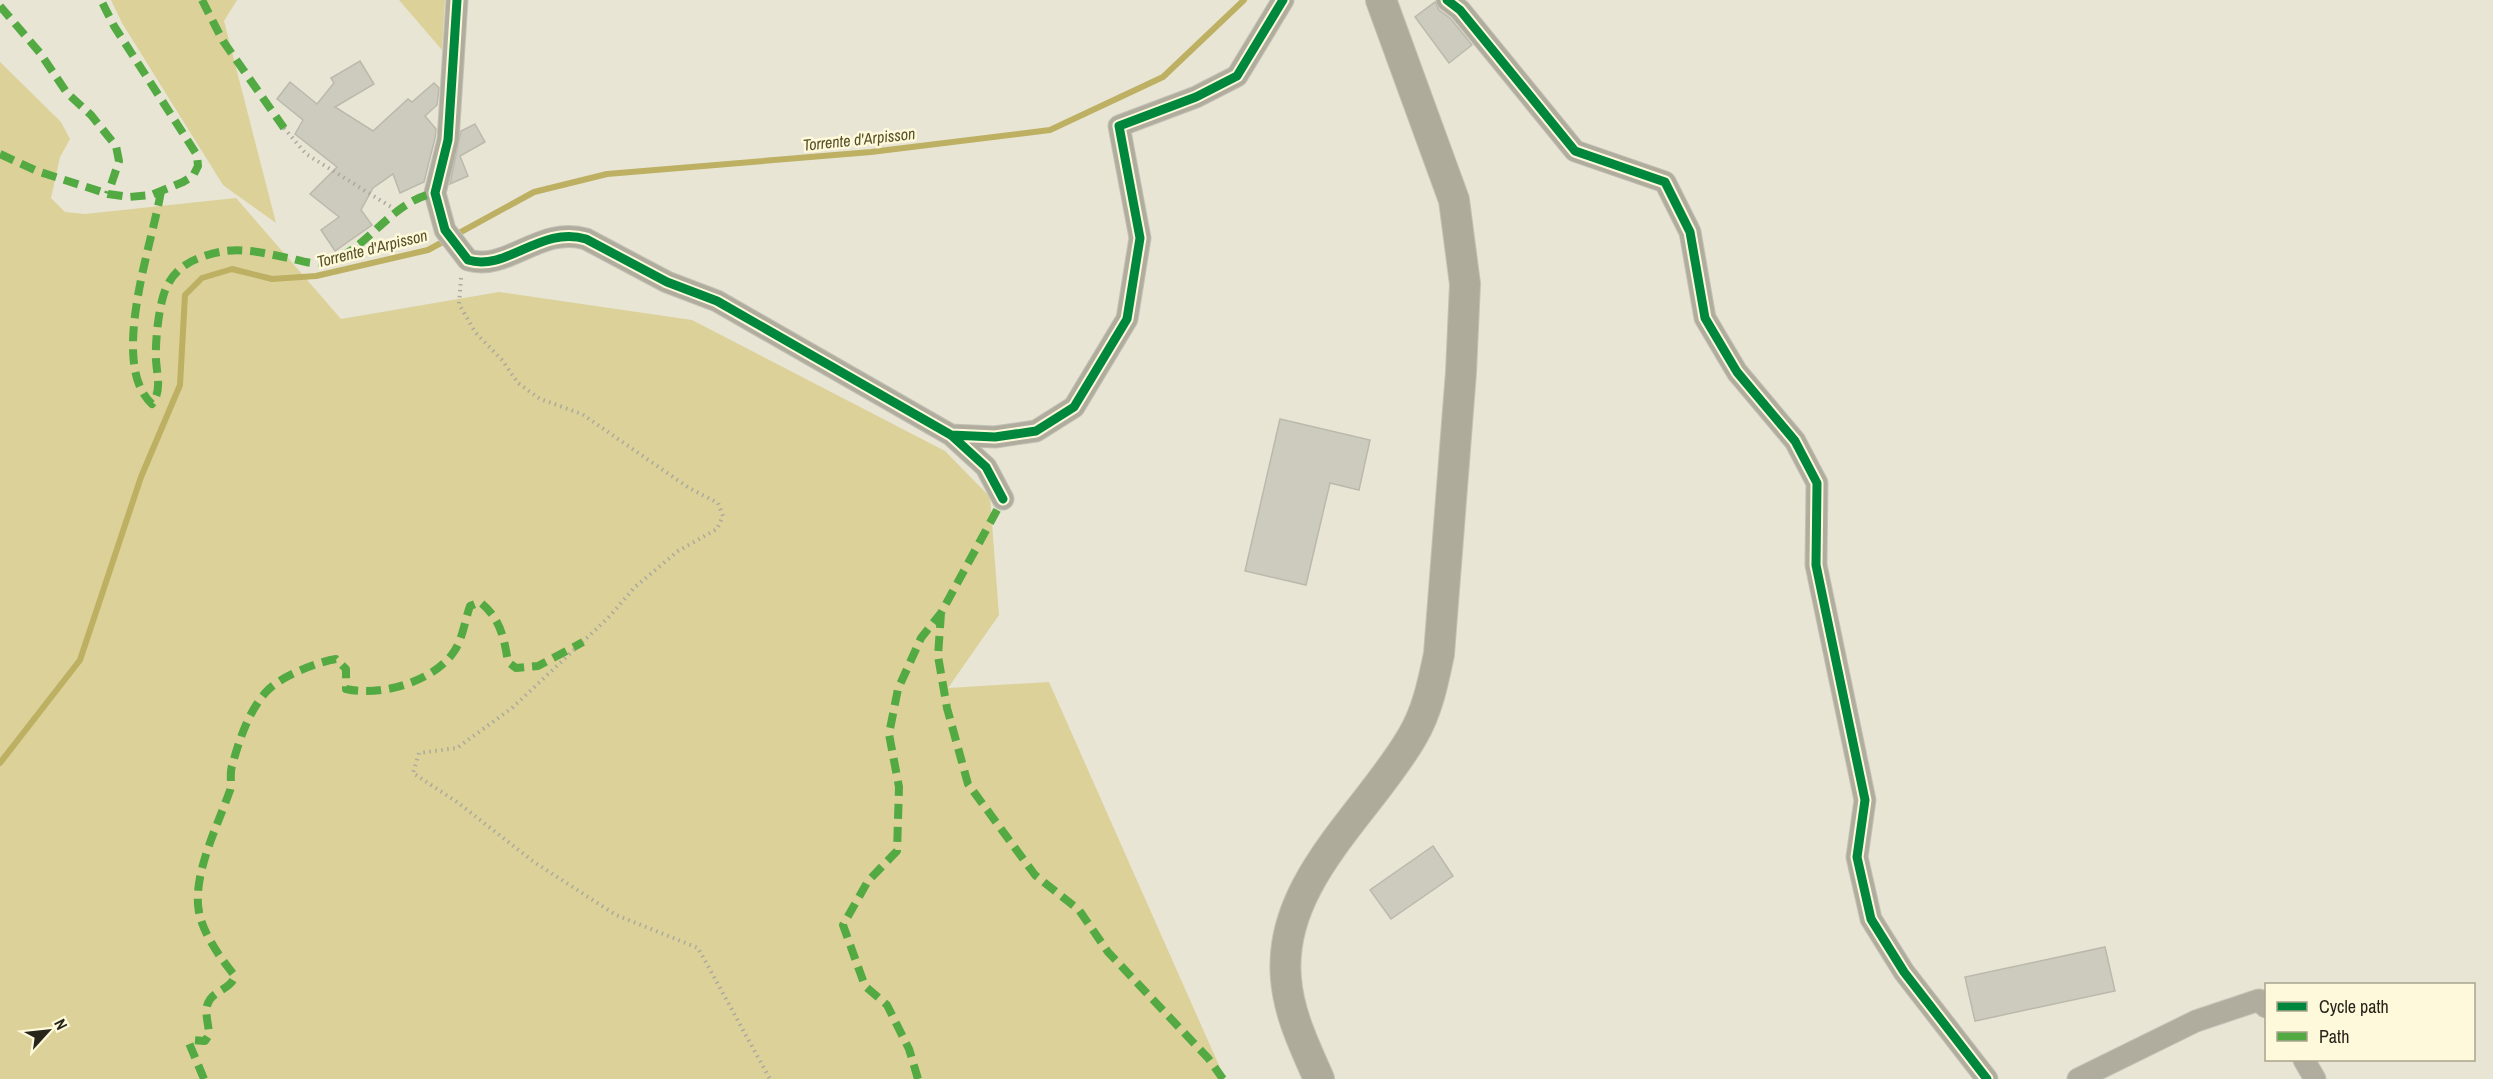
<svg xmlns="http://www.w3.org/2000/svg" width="2493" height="1079" font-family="'Archivo Narrow',sans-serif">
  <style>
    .green { fill: #dbd199 }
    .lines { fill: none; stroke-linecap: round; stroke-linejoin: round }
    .stream { stroke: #bdb062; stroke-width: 6 }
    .building { fill: #cdcbbd; stroke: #bbb9ac; stroke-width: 1.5 }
    .street-casing { stroke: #c4c2b5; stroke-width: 23 }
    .secondary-casing { stroke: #c4c2b5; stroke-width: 32 }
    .path { stroke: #aca99d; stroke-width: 4; stroke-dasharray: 1.5 4.5; stroke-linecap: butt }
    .street { stroke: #b0ad9f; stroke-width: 21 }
    .secondary { stroke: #aeab9b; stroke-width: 30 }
    .quiet { stroke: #53aa42; stroke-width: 8; stroke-dasharray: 15 8; stroke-linecap: butt }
    .cycleway-casing { stroke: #fef9da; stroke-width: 13 }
    .cycleway { stroke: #00873e; stroke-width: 9 }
    .labels { text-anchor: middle; stroke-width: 5; stroke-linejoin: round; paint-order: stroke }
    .water-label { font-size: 16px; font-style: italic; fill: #585027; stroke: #fef9da }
  </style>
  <rect width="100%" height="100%" fill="#e8e5d5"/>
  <path class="green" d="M111,0H237L224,21L276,223L223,185L122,23Z
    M399,0H445L442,50Z
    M0,62L61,122L70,139L60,157L51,198L65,212L85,214L236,198L341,319L499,292L692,320L945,451L990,497L999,615L948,688L1049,682L1225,1079H0Z"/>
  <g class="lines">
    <path class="stream" d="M0,763L80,660L141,477L180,385L185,295L202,278L232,269L272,279L316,276L428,250L534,192L607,174L871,152L1050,130L1163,77L1244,0"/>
  </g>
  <path class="building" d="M1435,2L1439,10L1451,19L1472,45L1449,63L1415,17Z
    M360,61L374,84L335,107L373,131L408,99L412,102L434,83L439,88L437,105L425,116L436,129L435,138L424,182L400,193L393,174L373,188L361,210L372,225L335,251L321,230L339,217L310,194L337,167L295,134L303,120L277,99L290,82L317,104L334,83L331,78Z
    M475,124L485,142L460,156L468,176L450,184L461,131Z
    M1280,419L1370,440L1359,490L1330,483L1306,585L1245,571Z
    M1433,846L1453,876L1391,919L1370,890Z
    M2105,947L2115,991L1975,1021L1965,977Z"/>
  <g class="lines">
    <g class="street-casing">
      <path id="street" d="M457,0L448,140L435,193L445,230L468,260C507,272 541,225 586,239L667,282L717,301L951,435L986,467L1003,499
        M1447,0L1460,10L1575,151L1665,182L1690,232L1705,318L1737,372L1795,441L1817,483L1816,565L1865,800L1857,857L1871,919L1904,972L1987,1079
        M951,435L995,437L1036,431L1074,407L1127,319L1140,238L1119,126L1196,97L1237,76L1283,0
        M2304,1060L2315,1079
        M2078,1079L2196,1021L2259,1000L2266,1007"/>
    </g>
    <g class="secondary-casing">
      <path id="secondary" d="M1319,1079C1305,1047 1289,1015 1286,979C1277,883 1368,813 1412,737C1427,712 1433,683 1439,654L1461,372L1465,284L1454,200L1381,0"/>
    </g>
    <path class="path" d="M284,128L306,154L396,210
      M461,278L459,304L475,332L502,360L518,383L540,399L582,414L689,488L718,503L723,516L717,529L678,551L635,587L608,618L512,708L457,748L419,753L413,773L457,802L534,862L616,915L698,948L770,1079"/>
    <use href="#street" class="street"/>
    <use href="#secondary" class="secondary"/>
    <path class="quiet" d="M202,0L223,41L284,128
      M0,6L40,53L67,93L91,115L116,146L119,161L108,194
      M0,154L37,171L108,194L129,197L151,195L183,182L193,176L198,166L197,155L114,26L101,0
      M161,191C153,242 108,364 152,404C162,390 157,377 156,360C155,342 159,299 168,284C175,271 186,263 199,258C234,244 258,252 293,259C301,261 311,264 320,263C363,259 387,202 435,193
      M941,613L938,656L947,708L968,784L1035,875L1079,910L1108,952L1208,1058L1223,1079
      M204,1079L189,1043L193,1040L205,1041L209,1035C209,1026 205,1015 207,1006C211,990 230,991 235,976C221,959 203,934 199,912C192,876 217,827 229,793C233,785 229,775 232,766C239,741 248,712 266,692C279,677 317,662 336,659L346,669V689C381,697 436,681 455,650C463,637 465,620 470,606L480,602C500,618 504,637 508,662L516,668L538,666L583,642
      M918,1079L909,1049L887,1005L865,986L843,925L868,881L897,851L899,787L889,734L898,689L921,638L941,613L1003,499"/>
    <g class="cycleway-casing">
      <path id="cycleway" d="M457,0L448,140L435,193L445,230L468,260C507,272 541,225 586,239L667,282L717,301L951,435L986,467L1003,499
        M1447,0L1460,10L1575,151L1665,182L1690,232L1705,318L1737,372L1795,441L1817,483L1816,565L1865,800L1857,857L1871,919L1904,972L1987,1079
        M951,435L995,437L1036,431L1074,407L1127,319L1140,238L1119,126L1196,97L1237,76L1283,0"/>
    </g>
    <use href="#cycleway" class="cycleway"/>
  </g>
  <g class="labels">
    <g class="water-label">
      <text transform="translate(859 139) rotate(-6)" y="6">Torrente d'Arpisson</text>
      <text transform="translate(372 248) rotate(-14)" y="6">Torrente d'Arpisson</text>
    </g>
  </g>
  <rect x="2265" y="983" width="210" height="78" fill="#fef9da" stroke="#a8a48d" stroke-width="1.5"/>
  <rect x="2277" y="1002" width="30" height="9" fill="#00873e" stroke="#a8a48d" stroke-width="1.5"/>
  <text x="2319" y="1013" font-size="18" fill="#27251a">Cycle path</text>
  <rect x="2277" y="1032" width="30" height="9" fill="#53aa42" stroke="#a8a48d" stroke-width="1.5"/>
  <text x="2319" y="1043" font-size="18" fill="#27251a">Path</text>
  <g transform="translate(48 1031) rotate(63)" stroke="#fef9da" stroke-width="4.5" paint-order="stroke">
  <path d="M0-4.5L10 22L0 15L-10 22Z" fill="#27251a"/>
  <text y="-9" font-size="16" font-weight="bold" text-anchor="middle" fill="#27251a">N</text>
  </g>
</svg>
